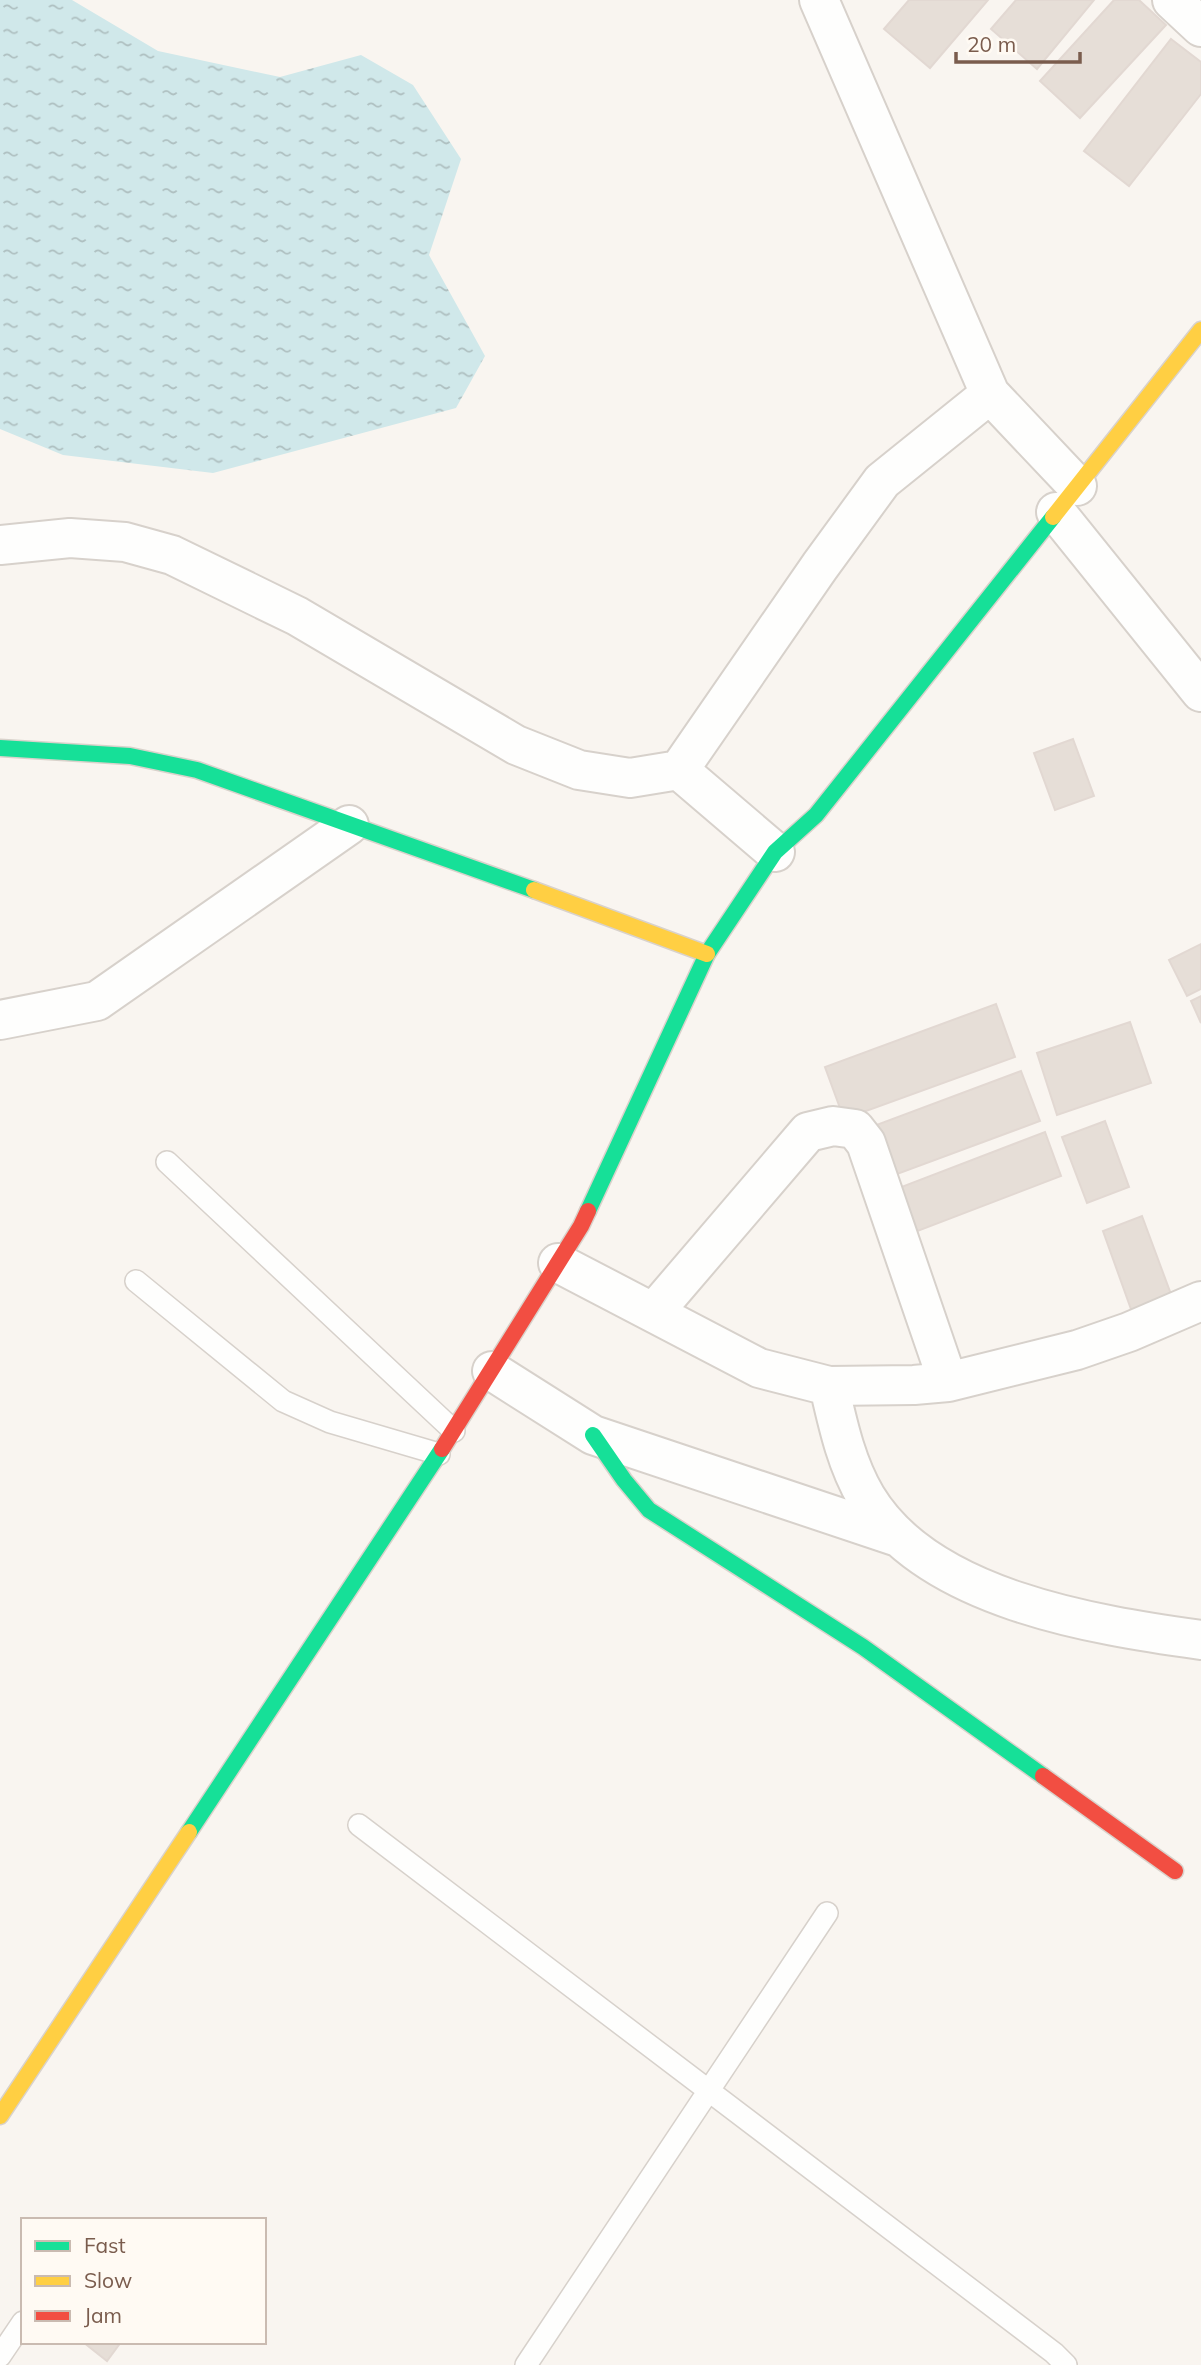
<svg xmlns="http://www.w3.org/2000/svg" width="1201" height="2365" font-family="Mulish,sans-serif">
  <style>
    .water { fill: url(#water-ripples) }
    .building { fill: #e6ded7; stroke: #e2d8d2; stroke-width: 2 }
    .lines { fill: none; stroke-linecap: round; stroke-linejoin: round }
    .lane-casing { stroke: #d7d1cb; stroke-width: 24 }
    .street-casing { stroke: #d7d1cb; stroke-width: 42 }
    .fast-casing { stroke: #d9d2cb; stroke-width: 19 }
    .slow-casing { stroke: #d9d2cb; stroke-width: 19 }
    .jam-casing { stroke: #d9d2cb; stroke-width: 19 }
    .lane { stroke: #fefefd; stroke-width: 21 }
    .street { stroke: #fefefd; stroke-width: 38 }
    .fast { stroke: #16e098; stroke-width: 16 }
    .slow { stroke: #ffcf43; stroke-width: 16 }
    .jam { stroke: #f24e42; stroke-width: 16 }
  </style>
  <defs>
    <pattern id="water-ripples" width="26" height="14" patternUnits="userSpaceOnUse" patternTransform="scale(1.75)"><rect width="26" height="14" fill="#d0e8ea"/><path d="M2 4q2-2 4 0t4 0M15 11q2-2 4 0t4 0" fill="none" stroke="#aebfc0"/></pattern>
  </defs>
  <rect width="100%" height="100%" fill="#f9f5f0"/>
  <path class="water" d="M0,0H72L158,51L280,77L361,55L413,85L461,159L429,255L485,356L456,408L213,473L63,455L0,429Z"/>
  <path class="building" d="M909,0H988L930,68L884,29Z
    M1016,0H1094L1037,69L991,29Z
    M1114,0H1139L1166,25L1080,118L1040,81Z
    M1171,39L1201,62V94L1129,186L1084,151Z
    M1073,739L1094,796L1055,810L1034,753Z
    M1201,944V989L1187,996L1169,960Z
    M1201,996V1023L1191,1001Z
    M996,1004L1015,1057L844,1119L825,1067Z
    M1130,1022L1151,1083L1057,1115L1037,1053Z
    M1021,1071L1040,1121L889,1177L871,1127Z
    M1105,1121L1129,1187L1087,1203L1062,1137Z
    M1045,1132L1061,1176L907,1235L891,1191Z
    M1142,1216L1172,1297L1132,1312L1103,1231Z
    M83,2342H121L107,2361Z"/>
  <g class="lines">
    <g class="lane-casing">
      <path id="lane" d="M167,1162L454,1431
        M136,1281L283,1401L330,1422L439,1454
        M359,1825L1054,2353L1066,2365
        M0,2356L23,2322
        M526,2365L827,1913"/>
    </g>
    <g class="street-casing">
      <path id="street" d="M819,0L990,394L1077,486
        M1172,0L1201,27
        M1056,512L1201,692
        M0,545L70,538L125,542L172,555L297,616L516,745L579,770L630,778L679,770
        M775,852L679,770L820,566L882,481L990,394
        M0,1020L97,1001L349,825
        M558,1263L759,1368L829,1386L914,1385L948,1382L1077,1350L1129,1332L1201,1301
        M654,1312L808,1132L833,1126L855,1129L866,1143L948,1382
        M492,1371L593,1435L898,1537
        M829,1386C838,1425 846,1463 866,1497C927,1599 1093,1625 1201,1640"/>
    </g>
    <g class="fast-casing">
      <path id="fast" d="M0,748L130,756L197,770L534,890
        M588,1211L707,954L775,852L816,815L1053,517
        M593,1435L624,1480L649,1510L863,1647L1043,1776
        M189,1832L442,1449"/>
    </g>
    <g class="slow-casing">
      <path id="slow" d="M1053,517L1201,330
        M534,890L707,954
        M0,2116L189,1832"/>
    </g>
    <g class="jam-casing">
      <path id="jam" d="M442,1449L581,1226L588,1211
        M1043,1776L1175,1871"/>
    </g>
    <use href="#lane" class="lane"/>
    <use href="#street" class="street"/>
    <use href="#fast" class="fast"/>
    <use href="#slow" class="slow"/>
    <use href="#jam" class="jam"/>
  </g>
  <rect x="21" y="2218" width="245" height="126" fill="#fffaf3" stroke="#cabbb1" stroke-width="2"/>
  <rect x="35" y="2241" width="35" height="10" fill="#16e098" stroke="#cabbb1" stroke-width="2"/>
  <text x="84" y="2253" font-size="21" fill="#7a5c4d">Fast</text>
  <rect x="35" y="2276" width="35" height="10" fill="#ffcf43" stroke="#cabbb1" stroke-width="2"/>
  <text x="84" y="2288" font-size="21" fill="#7a5c4d">Slow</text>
  <rect x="35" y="2311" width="35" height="10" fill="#f24e42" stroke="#cabbb1" stroke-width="2"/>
  <text x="84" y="2323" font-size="21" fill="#7a5c4d">Jam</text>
  <path d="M956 52v10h124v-10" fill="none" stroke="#7a5c4d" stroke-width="3.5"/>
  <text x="967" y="52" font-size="21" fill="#7a5c4d" stroke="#fffaf3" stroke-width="5" paint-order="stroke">20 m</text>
</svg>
